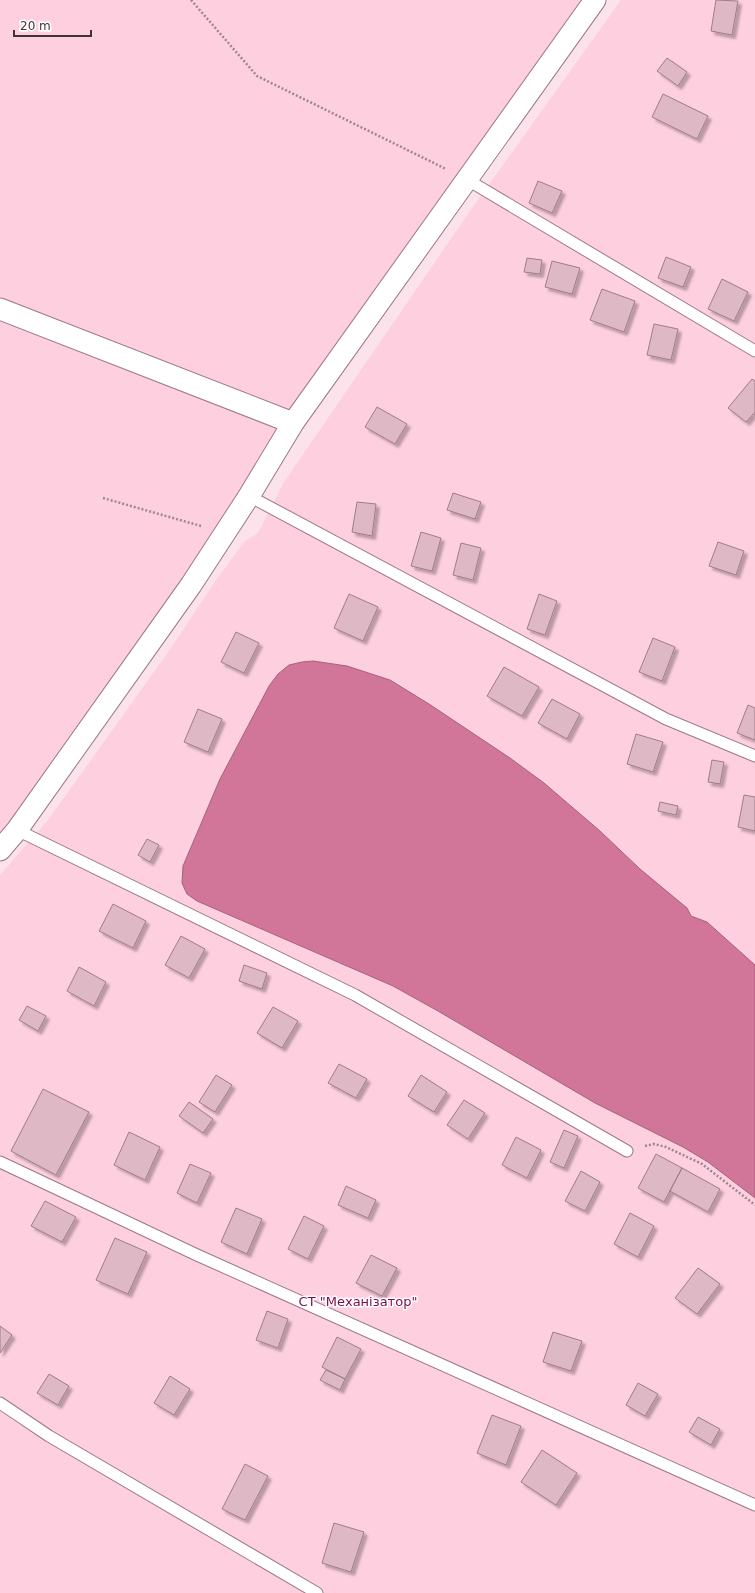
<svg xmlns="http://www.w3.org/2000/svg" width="755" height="1593" font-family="'DejaVu Sans',sans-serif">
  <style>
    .green { fill: #fdcfdf }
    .water { fill: #d17599; stroke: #a6617c }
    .building { fill: #dfb8c5; stroke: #a07c88; filter: url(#shadow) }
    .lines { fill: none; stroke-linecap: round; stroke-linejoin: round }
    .lane-casing { stroke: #9c7884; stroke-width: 13 }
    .street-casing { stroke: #9c7884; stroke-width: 23 }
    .path { stroke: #9c888f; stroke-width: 2.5; stroke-dasharray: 2 2; stroke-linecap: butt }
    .lane { stroke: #fff; stroke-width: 11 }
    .street { stroke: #fff; stroke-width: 21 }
    .labels { text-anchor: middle; stroke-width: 3; stroke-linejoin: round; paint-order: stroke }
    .park-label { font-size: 13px; fill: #7d0a47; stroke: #fff }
  </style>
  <defs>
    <filter id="shadow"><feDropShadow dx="3.5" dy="3.5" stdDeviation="1" flood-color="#0004"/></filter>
  </defs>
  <rect width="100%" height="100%" fill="#fce3eb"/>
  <path class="green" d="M0,0H595L0,850Z
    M621,0H755V965L707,922L691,916L687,908L640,869L600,831L544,783L510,758L429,704L390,680L347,666L313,661L296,663L284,669L278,674L269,686L246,730L220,779L183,866L187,894L197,901L393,986L438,1011L595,1103L683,1147L708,1162L755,1198V1593H0V875L48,820L171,648L216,580L245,541L258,533L284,482L470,211Z"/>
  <path class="water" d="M313,661L347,666L390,680L429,704L510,758L544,783L600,831L640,869L687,908L691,916L707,922L755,965V1198L708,1162L683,1147L595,1103L438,1011L393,986L197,901L187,894L182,883L183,866L220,779L269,686L278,674L289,665L302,662Z"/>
  <path class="building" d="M716,0L738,1L732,35L711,31Z
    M667,58L687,72L678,86L657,71Z
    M663,94L708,116L697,139L652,117Z
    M538,181L562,191L552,213L529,203Z
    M666,257L691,267L683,287L658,278Z
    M527,258L542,260L540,274L524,272Z
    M552,261L580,268L572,294L545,287Z
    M722,279L748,292L734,321L708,309Z
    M602,289L635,301L624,332L590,320Z
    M654,324L678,329L671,360L647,355Z
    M752,379L755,381V412L746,422L728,408Z
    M377,407L407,424L395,444L365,427Z
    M453,493L481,502L475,519L447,510Z
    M357,502L376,504L372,536L352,532Z
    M421,532L441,538L432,571L411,566Z
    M718,542L744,551L736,575L709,566Z
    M461,543L481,548L473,580L453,575Z
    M349,594L378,607L363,641L334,628Z
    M539,594L557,601L545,635L527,629Z
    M236,632L259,643L244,673L221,662Z
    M653,638L675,647L662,681L639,672Z
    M504,667L539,687L522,716L487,696Z
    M552,699L580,714L567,739L538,723Z
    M748,705L755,708V740L737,733Z
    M198,709L222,719L208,752L184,742Z
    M636,734L663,742L653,772L627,764Z
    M712,760L724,762L720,784L708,782Z
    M744,795L755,797V831L738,827Z
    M660,802L678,806L676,815L658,811Z
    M147,839L159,845L150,862L138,855Z
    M113,904L146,921L133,948L99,931Z
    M181,936L205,949L189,978L165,965Z
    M244,965L267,973L262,989L239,981Z
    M79,967L106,982L94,1006L67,991Z
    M27,1006L46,1016L38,1031L19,1020Z
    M273,1007L298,1021L282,1048L257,1033Z
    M339,1064L367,1079L356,1098L328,1083Z
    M216,1075L232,1085L215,1112L199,1102Z
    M421,1075L447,1092L434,1112L408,1096Z
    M43,1089L89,1112L56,1175L11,1151Z
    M464,1100L485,1113L468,1139L447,1125Z
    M189,1102L213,1119L203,1133L179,1116Z
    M564,1130L578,1136L564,1168L550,1162Z
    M129,1132L160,1147L145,1180L114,1165Z
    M516,1137L541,1150L527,1178L502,1165Z
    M656,1154L682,1168L664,1202L638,1188Z
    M190,1164L211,1173L197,1203L177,1193Z
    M682,1168L720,1189L708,1212L670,1191Z
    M581,1171L600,1182L585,1211L565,1201Z
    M346,1186L376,1200L368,1218L338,1205Z
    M45,1201L76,1217L62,1242L31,1226Z
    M236,1208L262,1219L247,1254L221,1242Z
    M630,1213L654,1226L638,1257L614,1244Z
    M304,1216L324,1226L308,1259L288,1249Z
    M115,1238L147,1252L128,1294L96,1280Z
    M371,1255L397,1268L382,1296L356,1283Z
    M698,1268L720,1284L697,1314L675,1298Z
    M267,1311L288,1319L278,1348L256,1340Z
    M0,1326L12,1335L0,1353Z
    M553,1332L582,1341L571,1371L543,1362Z
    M337,1337L361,1349L345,1379L322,1367Z
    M326,1370L345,1379L340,1390L320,1380Z
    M49,1374L69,1386L58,1405L37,1393Z
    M170,1376L190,1389L174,1415L154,1403Z
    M638,1383L658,1394L645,1416L626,1405Z
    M492,1415L521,1426L506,1465L477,1453Z
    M698,1417L720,1429L711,1445L689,1432Z
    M542,1450L577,1473L556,1505L521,1482Z
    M245,1464L268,1476L245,1520L222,1509Z
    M334,1523L364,1532L351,1572L322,1563Z"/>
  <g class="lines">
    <g class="lane-casing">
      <path id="lane" d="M466,179L755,351
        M249,496L666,719L755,756
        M17,830L355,995L627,1151
        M0,1162L197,1255L755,1505
        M0,1403L49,1436L317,1593"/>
    </g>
    <g class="street-casing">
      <path id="street" d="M0,309L293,423
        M0,850L17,830L191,585L249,496L293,423L595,0"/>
    </g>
    <path class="path" d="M191,0L257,76L446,169
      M103,498L201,526
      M645,1146L654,1144L666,1147L702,1164L755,1205"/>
    <use href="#lane" class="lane"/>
    <use href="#street" class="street"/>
  </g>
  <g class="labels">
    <g class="park-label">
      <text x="358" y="1306">СТ "Механізатор"</text>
    </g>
  </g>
  <path d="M14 30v6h77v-6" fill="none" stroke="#423238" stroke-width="2"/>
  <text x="20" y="30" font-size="12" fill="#423238" stroke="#ffffff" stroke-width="3" paint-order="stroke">20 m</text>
</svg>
